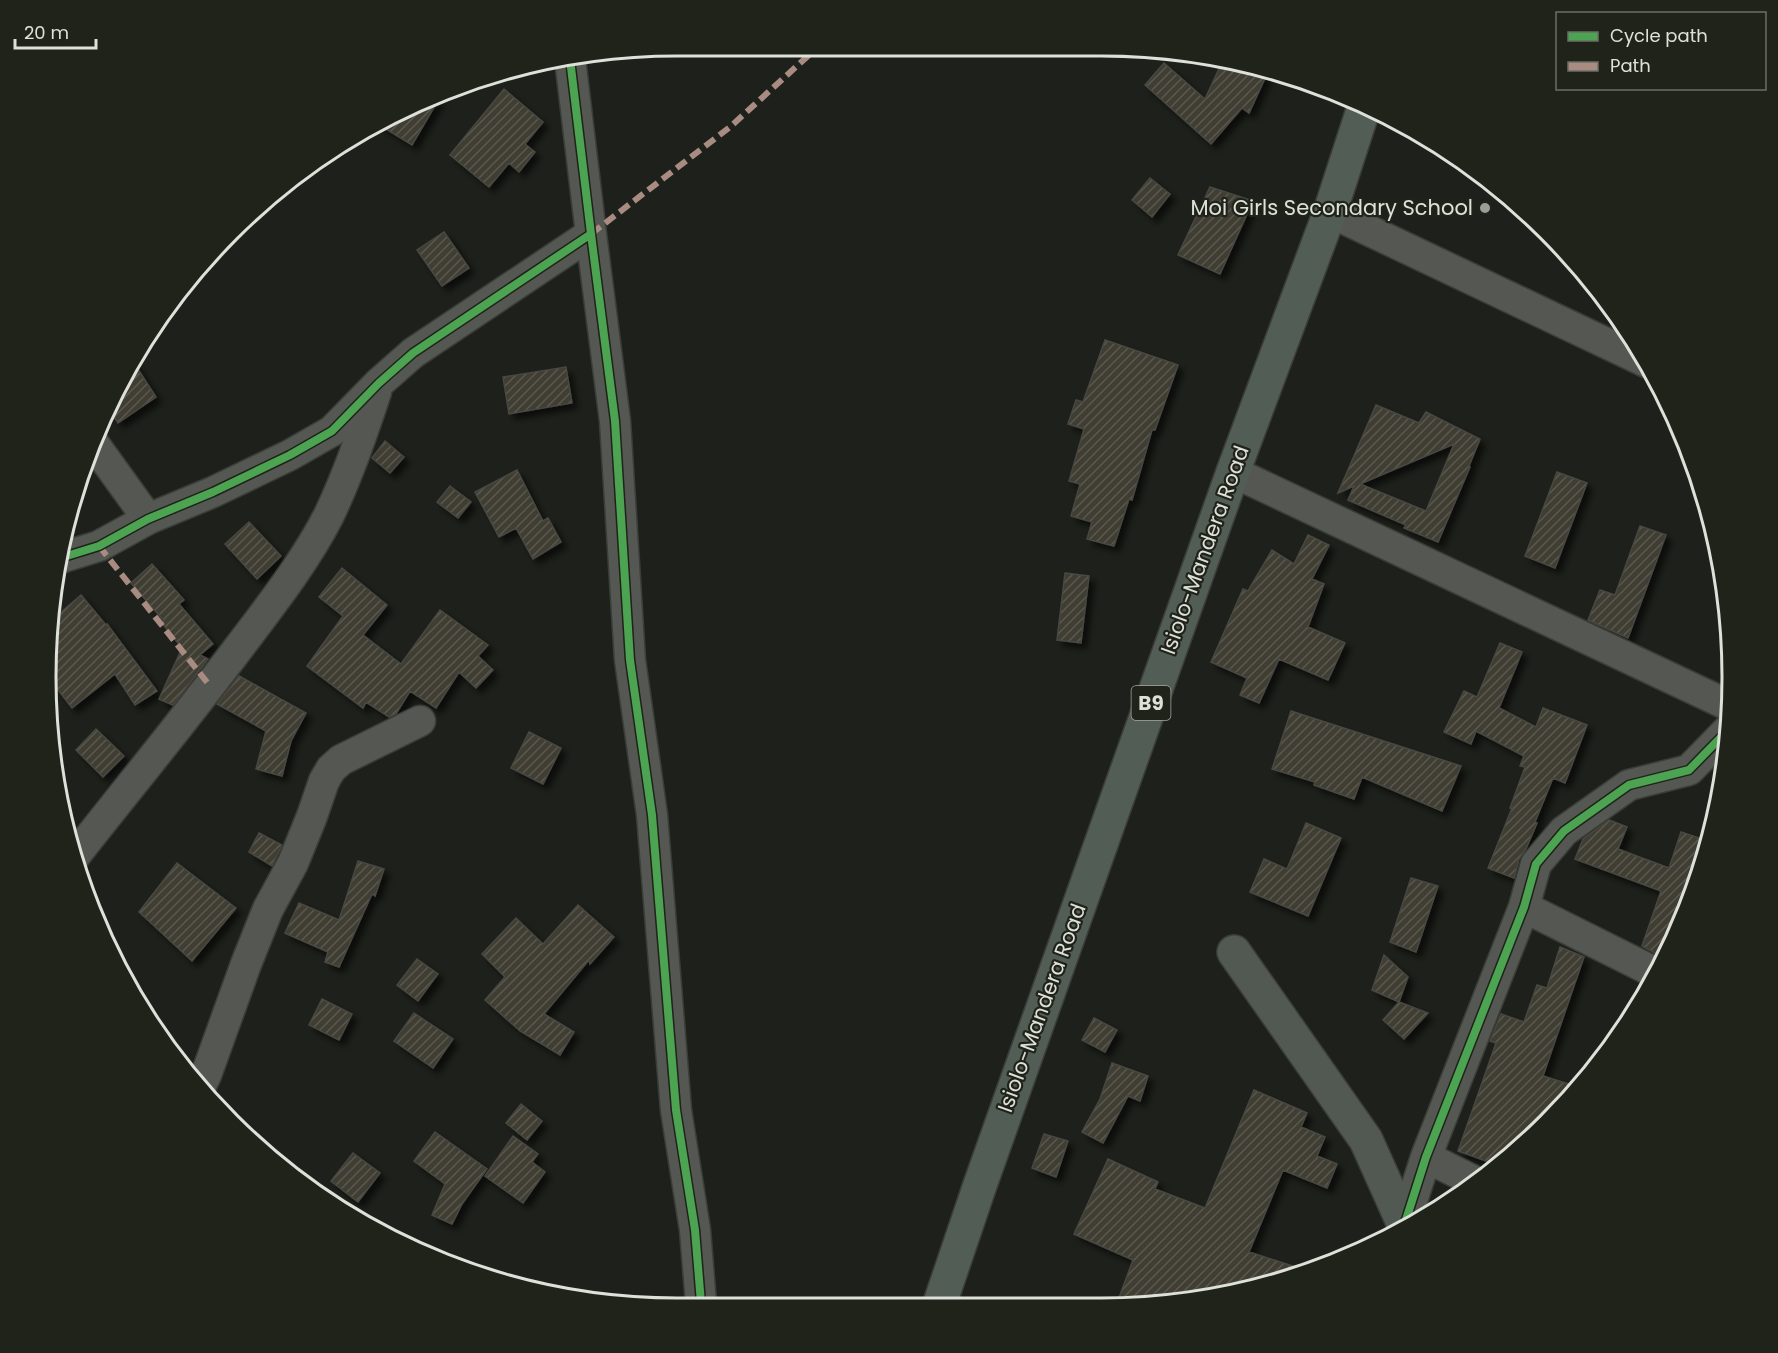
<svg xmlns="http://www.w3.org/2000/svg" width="1778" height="1353" font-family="Poppins,sans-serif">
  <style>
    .building { fill: url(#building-hatch); stroke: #484843; stroke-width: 1.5; fill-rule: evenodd; filter: url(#shadow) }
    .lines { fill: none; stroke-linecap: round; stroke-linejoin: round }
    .minor-casing { stroke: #3b3d38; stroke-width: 33 }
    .major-casing { stroke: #3b3d38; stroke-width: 36 }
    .highway-casing { stroke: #3b3d38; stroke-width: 36 }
    .minor { stroke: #555753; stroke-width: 30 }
    .major { stroke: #515952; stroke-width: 33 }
    .highway { stroke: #525d55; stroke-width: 33 }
    .quiet { stroke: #a88b81; stroke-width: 6; stroke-dasharray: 12 6; stroke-linecap: butt }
    .cycleway-casing { stroke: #1f2319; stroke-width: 11 }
    .cycleway { stroke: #4ca352; stroke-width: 8 }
    .poi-dot { fill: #9b9d97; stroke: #1f2319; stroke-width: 2 }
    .labels { text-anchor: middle; stroke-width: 4.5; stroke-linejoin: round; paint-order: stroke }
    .shield { fill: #1f2319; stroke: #a5a7a0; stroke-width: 1.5 }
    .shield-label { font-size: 20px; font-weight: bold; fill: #dee0da }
    .poi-label { font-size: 21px; fill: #dee0da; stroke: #1f2319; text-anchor: end }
    .street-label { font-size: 21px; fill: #dee0da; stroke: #1f2319 }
    .rim { fill: none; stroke: #dee0da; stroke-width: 3 }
  </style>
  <defs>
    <pattern id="building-hatch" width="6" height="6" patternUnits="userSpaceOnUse" patternTransform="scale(1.5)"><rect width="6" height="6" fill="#3f3d32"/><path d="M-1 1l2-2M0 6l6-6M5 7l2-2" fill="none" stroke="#5a594f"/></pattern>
    <filter id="shadow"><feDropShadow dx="5.5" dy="5.5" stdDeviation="3" flood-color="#0009"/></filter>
  </defs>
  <rect width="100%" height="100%" fill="#1e211b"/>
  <path class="building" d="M1223,60L1236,62L1266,76L1249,113L1242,108L1211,144L1145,85L1164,63L1205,99Z
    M504,89L543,122L525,144L535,152L519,172L509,163L489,187L450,155Z
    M440,97L412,145L376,123L390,118Z
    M1150,178L1170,194L1152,217L1132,200Z
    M1210,187L1253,201L1220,274L1178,255Z
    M444,232L469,268L442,286L417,250Z
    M1105,340L1178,365L1155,430H1152L1132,500L1129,499L1114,546L1087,539L1092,522L1071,516L1080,484L1069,481L1084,429L1068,424L1076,400L1083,402Z
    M132,360L156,397L118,423L107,406L110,397Z
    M566,367L572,403L509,414L503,377Z
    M1376,405L1419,423L1426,412L1480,439L1469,466L1470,467L1438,542L1404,528L1406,525L1348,500L1354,486L1338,493ZM1454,444L1426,511L1360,484Z
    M385,441L404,457L390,473L372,458Z
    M517,470L543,521L548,518L561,542L533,559L516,528L499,537L475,492Z
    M1557,472L1587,483L1555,568L1525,556Z
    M450,486L471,502L458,518L437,502Z
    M249,522L281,556L257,579L225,544Z
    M1640,526L1666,535L1628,638L1588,620L1600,590L1615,595Z
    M1308,535L1329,545L1312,579L1324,584L1308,627L1345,643L1328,680L1279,659L1259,703L1240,695L1247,678L1211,662L1243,589L1248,591L1272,550L1294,564Z
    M152,564L184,600L179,604L213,644L200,655L208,659L173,705L159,699L182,648L162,623L164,621L131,583Z
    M342,568L387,605L363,635L401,664L440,610L488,645L478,656L493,670L476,688L459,672L436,708L410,691L396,714L389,717L366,702L363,708L307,666L343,616L319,597Z
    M1065,573L1089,576L1081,643L1057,640Z
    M81,595L106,625L107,624L157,691L135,705L115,674L72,708L49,678L53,619Z
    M1500,643L1522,652L1499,708L1536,727L1543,708L1587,725L1565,783L1553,778L1535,822L1537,823L1526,849L1519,859L1514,878L1488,868L1512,808H1510L1525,767L1520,766L1524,756L1476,731L1471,744L1444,732L1464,691L1477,697Z
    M239,676L306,713L291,741L282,776L256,769L266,731L217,704Z
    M1291,711L1461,766L1442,811L1362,777L1354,799L1314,785L1315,782L1272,769Z
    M96,729L124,756L103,777L76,750Z
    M529,732L561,748L543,784L511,768Z
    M1609,820L1627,827L1618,849L1669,868L1681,832L1708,841L1685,918L1664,958L1642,946L1661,891L1575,859L1583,839Z
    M1306,823L1341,838L1308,916L1250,892L1264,859L1287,869Z
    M259,833L282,845L272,866L249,852Z
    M358,861L384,869L375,896L372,894L339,967L325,962L328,952L285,933L299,903L339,920Z
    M177,863L236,908L192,961L139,912Z
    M1411,878L1438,886L1416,952L1390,942Z
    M578,905L614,937L590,964L589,960L544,1014L574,1032L560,1055L520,1031L485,1000L505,977L482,954L516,918L543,944Z
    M1560,947L1584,957L1543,1076L1578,1087L1548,1123L1497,1165L1458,1151L1496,1043L1490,1041L1501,1014L1524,1022L1537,985L1547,988Z
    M1384,955L1408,977L1399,1002L1372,990Z
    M417,959L438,974L418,1001L397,985Z
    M322,999L352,1014L339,1040L309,1025Z
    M1399,1002L1428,1013L1404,1039L1383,1020Z
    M414,1013L453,1039L433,1068L394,1041Z
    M1094,1018L1117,1030L1105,1052L1082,1040Z
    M1112,1063L1148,1076L1140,1101L1128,1096L1103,1143L1082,1132L1100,1099Z
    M1254,1090L1307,1113L1301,1127L1325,1137L1317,1156L1337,1164L1327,1188L1283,1170L1249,1252L1305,1270L1184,1303H1117L1133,1260L1074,1234L1108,1159L1158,1182L1155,1189L1205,1208Z
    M521,1104L542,1121L527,1140L506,1123Z
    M435,1132L487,1169L462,1204L452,1224L432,1215L445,1184L414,1161Z
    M1044,1134L1068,1141L1056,1177L1032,1168Z
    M513,1136L538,1154L532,1162L545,1172L523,1203L485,1176Z
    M353,1153L380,1173L358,1202L331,1181Z"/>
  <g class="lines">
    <g class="minor-casing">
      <path id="minor" d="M570,59L591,234L615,421L630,660L652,815L676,1110L695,1230L701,1303
        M1330,212L1646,362
        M94,444L148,519
        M1233,472L1730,706
        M57,559L99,546L148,519L213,492L290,455L332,431L379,383L413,353L591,234
        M74,857C129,787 186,718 240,646C271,605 305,562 329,515C348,475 362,434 376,392
        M1524,907L1656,973
        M200,1087L206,1075L246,964L268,909L293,863L312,816L324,781L331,769L341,760L420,721
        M1426,1157L1476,1182
        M1404,1226L1426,1157L1524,907L1536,864L1564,831L1629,785L1689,770L1728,730"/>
    </g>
    <g class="major-casing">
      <path id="major" d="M1234,952L1366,1140L1405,1227"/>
    </g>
    <g class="highway-casing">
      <path id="highway" d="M940,1303L980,1185L1233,472L1330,212L1365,104"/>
    </g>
    <use href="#minor" class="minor"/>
    <use href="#major" class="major"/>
    <use href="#highway" class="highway"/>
    <path class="quiet" d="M591,234L730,127L820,45
      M99,546L210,686"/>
    <g class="cycleway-casing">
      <path id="cycleway" d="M570,59L591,234L615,421L630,660L652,815L676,1110L695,1230L701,1303
        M57,559L99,546L148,519L213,492L290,455L332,431L379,383L413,353L591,234
        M1404,1226L1426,1157L1524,907L1536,864L1564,831L1629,785L1689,770L1728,730"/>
    </g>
    <use href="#cycleway" class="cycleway"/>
  </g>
  <circle class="poi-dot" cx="1485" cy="208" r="6"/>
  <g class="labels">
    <rect class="shield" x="1131.5" y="686" width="39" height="34" rx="4.5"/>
    <g class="shield-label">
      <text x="1151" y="710">B9</text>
    </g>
    <g class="poi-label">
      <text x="1473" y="215">Moi Girls Secondary School</text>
    </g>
    <g class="street-label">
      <text transform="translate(1205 550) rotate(-70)" y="7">Isiolo-Mandera Road</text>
      <text transform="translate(1042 1008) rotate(-70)" y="7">Isiolo-Mandera Road</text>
    </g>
  </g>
  <path d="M0 0H1778V1353H0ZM677 56H1101A621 621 0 0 1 1722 677V677A621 621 0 0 1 1101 1298H677A621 621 0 0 1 56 677V677A621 621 0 0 1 677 56Z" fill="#1f2319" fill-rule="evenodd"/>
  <path class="rim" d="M677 56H1101A621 621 0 0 1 1722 677V677A621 621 0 0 1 1101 1298H677A621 621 0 0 1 56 677V677A621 621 0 0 1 677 56Z"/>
  <rect x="1556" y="12" width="210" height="78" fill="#1f2319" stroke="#6b6f66" stroke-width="1.5"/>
  <rect x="1568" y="32" width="30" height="9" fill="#4ca352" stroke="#6b6f66" stroke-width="1.5"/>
  <text x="1610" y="42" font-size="18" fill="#dee0da">Cycle path</text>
  <rect x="1568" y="62" width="30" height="9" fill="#a88b81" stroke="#6b6f66" stroke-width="1.5"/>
  <text x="1610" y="72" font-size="18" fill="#dee0da">Path</text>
  <path d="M15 39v9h81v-9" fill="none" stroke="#dee0da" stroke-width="3"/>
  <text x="24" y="39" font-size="18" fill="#dee0da" stroke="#1f2319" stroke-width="4.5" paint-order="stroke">20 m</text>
</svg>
